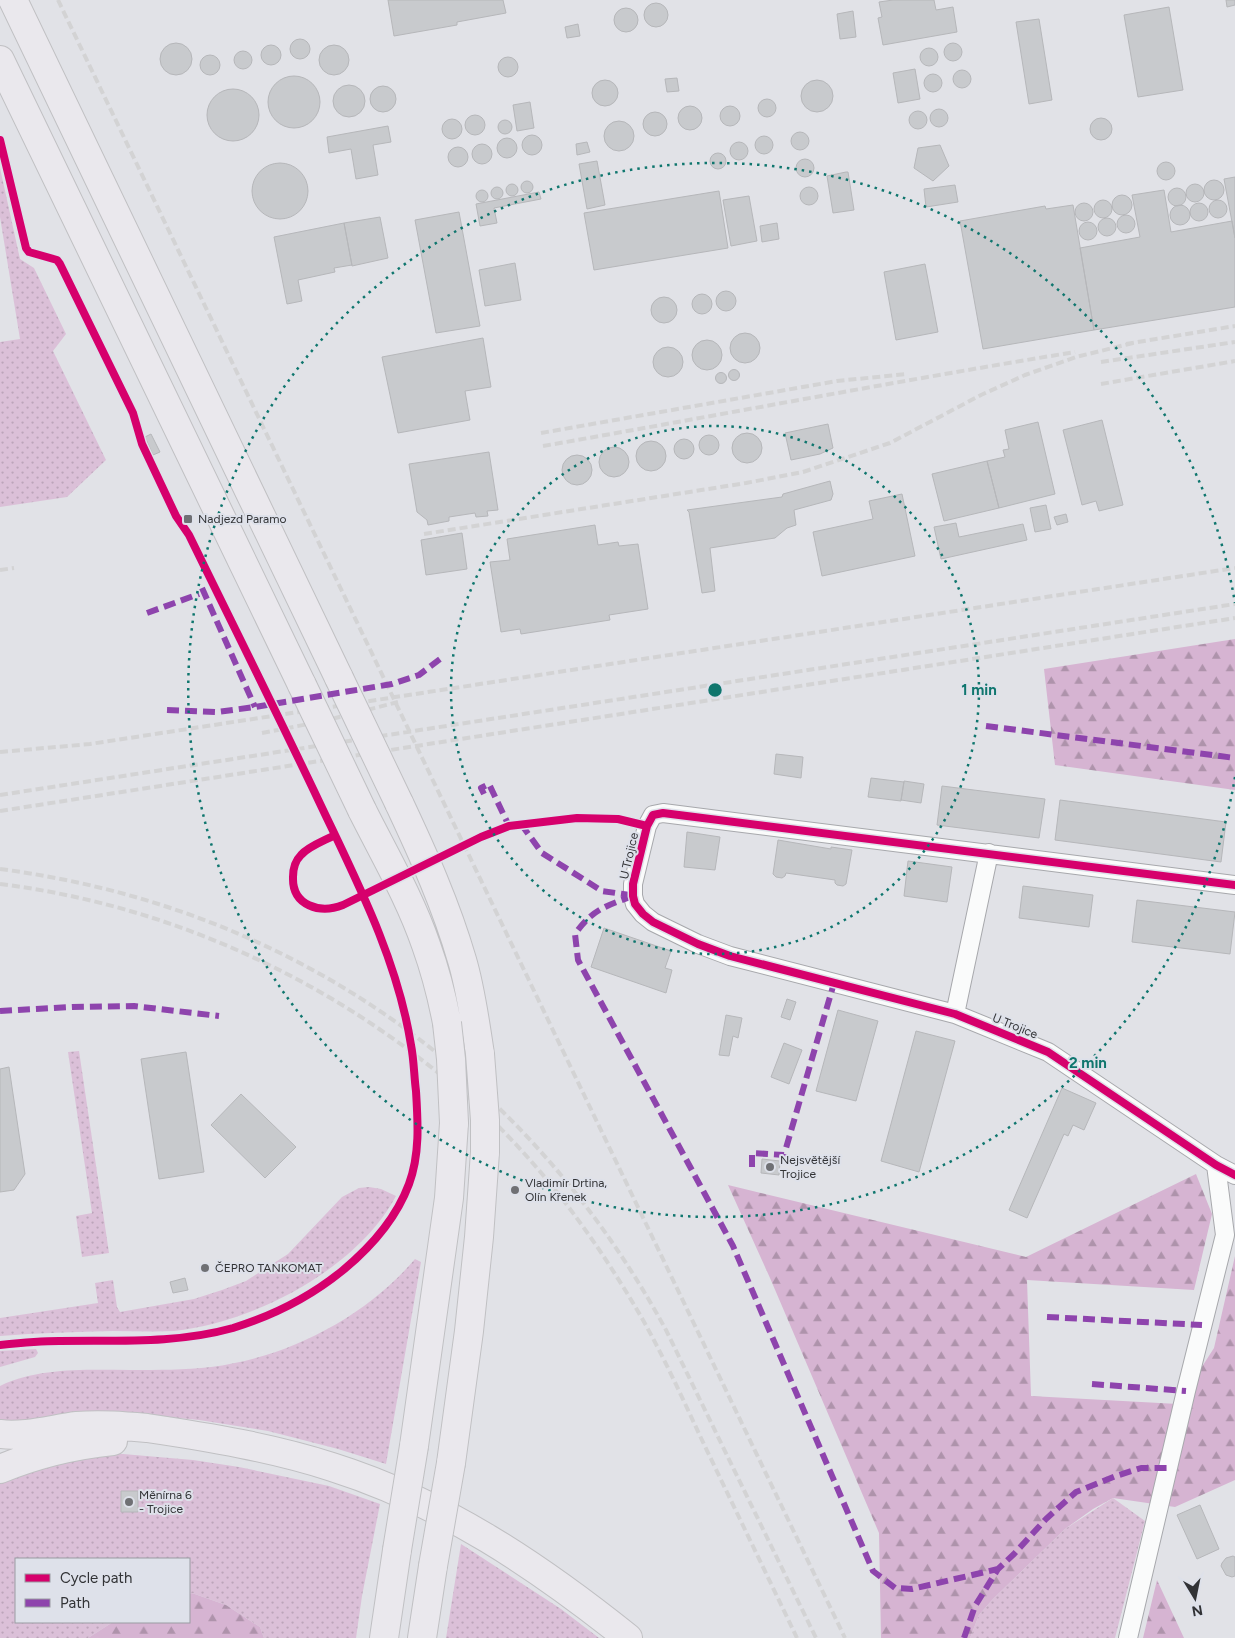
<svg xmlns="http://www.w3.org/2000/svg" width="1235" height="1638" font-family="Figtree,sans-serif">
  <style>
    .grass { fill: url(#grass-dots) }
    .forest { fill: url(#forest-firs) }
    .building { fill: #c8cacd; stroke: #b6b7ba }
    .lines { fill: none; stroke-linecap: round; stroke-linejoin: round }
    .street-casing { stroke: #a7a8ac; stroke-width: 20 }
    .primary-casing { stroke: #c0c0c3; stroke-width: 30 }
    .street { stroke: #fafbfb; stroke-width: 18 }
    .primary { stroke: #eae8ed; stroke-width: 28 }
    .rail { stroke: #d3d3d4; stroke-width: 4; stroke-dasharray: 8 4; stroke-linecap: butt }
    .primary-bridge-casing { stroke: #c0c0c3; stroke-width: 30; stroke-linecap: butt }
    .primary-bridge { stroke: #eae8ed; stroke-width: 28 }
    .quiet { stroke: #8e44ad; stroke-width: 6; stroke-dasharray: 12 6; stroke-linecap: butt }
    .cycleway-casing { stroke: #dee1ea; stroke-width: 11 }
    .cycleway { stroke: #d6006c; stroke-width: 8 }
    .ring { fill: none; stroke: #0f766e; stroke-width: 2.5; stroke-dasharray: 2.5 5 }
    .poi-dot { fill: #6f7074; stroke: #dee1ea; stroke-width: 2 }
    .labels { text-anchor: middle; stroke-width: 4; stroke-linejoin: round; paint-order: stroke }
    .poi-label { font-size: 12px; fill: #323336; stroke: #dee1ea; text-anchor: start }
    .street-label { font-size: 12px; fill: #323336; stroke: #dee1ea }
    .centre { fill: #0f766e; stroke: #dee1ea; stroke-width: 2.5 }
    .ring-label { font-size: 15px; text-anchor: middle; font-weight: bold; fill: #0f766e; stroke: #dee1ea; stroke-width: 4; stroke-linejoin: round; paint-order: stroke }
  </style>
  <defs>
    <pattern id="grass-dots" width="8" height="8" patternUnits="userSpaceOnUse" patternTransform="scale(1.25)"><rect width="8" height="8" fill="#dbc0d8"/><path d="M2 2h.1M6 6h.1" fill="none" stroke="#bca5ba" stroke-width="1.8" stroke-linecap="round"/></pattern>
    <pattern id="forest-firs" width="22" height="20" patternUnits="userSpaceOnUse" patternTransform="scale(1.25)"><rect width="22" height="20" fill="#d6b4d2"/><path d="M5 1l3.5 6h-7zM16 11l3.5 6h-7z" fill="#ae93ab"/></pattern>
  </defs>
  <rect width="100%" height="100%" fill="#e1e2e7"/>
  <path class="grass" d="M0,168L20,259L34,268L66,334L53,351L106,460L67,497L0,507V342L20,339L0,217Z
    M79,1051L109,1253L82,1257L76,1216L92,1213L68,1052Z
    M369,1187L381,1189L396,1196C358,1268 254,1323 174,1331C154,1332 133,1331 113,1331C75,1332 38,1333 0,1336V1318L98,1303L95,1283L113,1280L117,1307L120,1312L194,1299L222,1290L246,1281L288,1254L342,1197L359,1188Z
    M415,1259L421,1262L386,1464L338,1449L268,1431L199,1420L158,1416L0,1423V1386C40,1367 87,1370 131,1370C157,1370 185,1370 211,1367C286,1358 365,1318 415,1259Z
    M36,1349L38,1353L35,1357L0,1367V1351Z
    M108,1454H123L193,1460L239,1467L329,1486L380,1504L362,1596L356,1638H264L260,1627L226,1605L192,1593L189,1594V1559H16V1622H113L88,1638H0V1480L24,1469Z
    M1113,1498L1145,1521L1115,1638H970L979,1615L993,1599L1065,1529Z
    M461,1544L561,1609L599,1638H446Z"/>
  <path class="forest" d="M1235,639V790L1055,765L1044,669Z
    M1196,1174L1212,1214L1194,1290L1027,1280L1031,1396L1178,1404L1214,1348L1235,1256V1480L1175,1507L1113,1498L1093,1509L1065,1529L993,1599L979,1615L970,1638H881L879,1533L770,1278L728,1185L1026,1257Z
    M1157,1580L1184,1638H1143Z
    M192,1593L226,1605L260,1627L264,1638H88L113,1622H189V1594Z"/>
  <path class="building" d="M388,0H503L506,13L457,22V25L394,36Z
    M893,0H934L936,10L953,7L957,32L883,45L878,18L882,17L879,2Z
    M1226,0H1235V5L1227,7Z
    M644 15a12 12 0 1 1 24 0a12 12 0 1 1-24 0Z
    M1169,7L1183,90L1138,97L1124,15Z
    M614 20a12 12 0 1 1 24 0a12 12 0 1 1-24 0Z
    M853,11L856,37L840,39L837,14Z
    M1039,19L1052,100L1029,104L1016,22Z
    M578,24L580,36L567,38L565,27Z
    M290 49a10 10 0 1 1 20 0a10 10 0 1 1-20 0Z
    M944 52a9 9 0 1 1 18 0a9 9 0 1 1-18 0Z
    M160 59a16 16 0 1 1 32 0a16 16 0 1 1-32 0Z
    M319 60a15 15 0 1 1 30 0a15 15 0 1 1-30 0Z
    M261 55a10 10 0 1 1 20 0a10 10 0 1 1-20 0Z
    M920 57a9 9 0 1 1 18 0a9 9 0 1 1-18 0Z
    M234 60a9 9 0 1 1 18 0a9 9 0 1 1-18 0Z
    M200 65a10 10 0 1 1 20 0a10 10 0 1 1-20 0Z
    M498 67a10 10 0 1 1 20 0a10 10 0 1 1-20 0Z
    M915,69L920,99L898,103L893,73Z
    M953 79a9 9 0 1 1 18 0a9 9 0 1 1-18 0Z
    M924 83a9 9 0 1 1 18 0a9 9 0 1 1-18 0Z
    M268 102a26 26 0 1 1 52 0a26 26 0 1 1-52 0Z
    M677,78L679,91L667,92L665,79Z
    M592 93a13 13 0 1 1 26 0a13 13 0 1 1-26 0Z
    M801 96a16 16 0 1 1 32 0a16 16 0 1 1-32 0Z
    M333 101a16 16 0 1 1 32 0a16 16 0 1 1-32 0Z
    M370 99a13 13 0 1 1 26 0a13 13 0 1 1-26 0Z
    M207 115a26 26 0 1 1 52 0a26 26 0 1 1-52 0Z
    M758 108a9 9 0 1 1 18 0a9 9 0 1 1-18 0Z
    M530,102L534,128L517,131L513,105Z
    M678 118a12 12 0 1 1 24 0a12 12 0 1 1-24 0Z
    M720 116a10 10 0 1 1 20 0a10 10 0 1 1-20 0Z
    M930 118a9 9 0 1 1 18 0a9 9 0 1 1-18 0Z
    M909 120a9 9 0 1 1 18 0a9 9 0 1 1-18 0Z
    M643 124a12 12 0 1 1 24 0a12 12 0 1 1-24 0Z
    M465 125a10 10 0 1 1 20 0a10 10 0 1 1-20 0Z
    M1090 129a11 11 0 1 1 22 0a11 11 0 1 1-22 0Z
    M442 129a10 10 0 1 1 20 0a10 10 0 1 1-20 0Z
    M498 127a7 7 0 1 1 14 0a7 7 0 1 1-14 0Z
    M604 136a15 15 0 1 1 30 0a15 15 0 1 1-30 0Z
    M388,126L391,142L373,145L378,175L356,179L351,149L329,153L327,137Z
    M791 141a9 9 0 1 1 18 0a9 9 0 1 1-18 0Z
    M522 145a10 10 0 1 1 20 0a10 10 0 1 1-20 0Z
    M755 145a9 9 0 1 1 18 0a9 9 0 1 1-18 0Z
    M497 148a10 10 0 1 1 20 0a10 10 0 1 1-20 0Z
    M730 151a9 9 0 1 1 18 0a9 9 0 1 1-18 0Z
    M587,142L590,152L577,155L576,144Z
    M472 154a10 10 0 1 1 20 0a10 10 0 1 1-20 0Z
    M940,145L949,166L933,181L914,168L918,148Z
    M448 157a10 10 0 1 1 20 0a10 10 0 1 1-20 0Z
    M710 161a8 8 0 1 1 16 0a8 8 0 1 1-16 0Z
    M796 168a9 9 0 1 1 18 0a9 9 0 1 1-18 0Z
    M597,161L605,205L587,209L579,164Z
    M1157 171a9 9 0 1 1 18 0a9 9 0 1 1-18 0Z
    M252 191a28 28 0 1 1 56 0a28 28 0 1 1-56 0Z
    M846,172H848L854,210L833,213L827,176Z
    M1235,177V238L1224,179Z
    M1204 190a10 10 0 1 1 20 0a10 10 0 1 1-20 0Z
    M521 187a6 6 0 1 1 12 0a6 6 0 1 1-12 0Z
    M506 190a6 6 0 1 1 12 0a6 6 0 1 1-12 0Z
    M1186 193a9 9 0 1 1 18 0a9 9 0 1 1-18 0Z
    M955,185L958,202L926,207L924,189Z
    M491 193a6 6 0 1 1 12 0a6 6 0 1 1-12 0Z
    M800 196a9 9 0 1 1 18 0a9 9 0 1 1-18 0Z
    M1168 197a9 9 0 1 1 18 0a9 9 0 1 1-18 0Z
    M476 196a6 6 0 1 1 12 0a6 6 0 1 1-12 0Z
    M1164,190L1171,232L1232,221L1235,238V307L1094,330L1080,248L1140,237L1132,195Z
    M719,191L728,248L594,270L584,213Z
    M539,192L541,199L494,208L497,223L480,226L476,204Z
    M1112 205a10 10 0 1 1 20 0a10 10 0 1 1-20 0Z
    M749,196L757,241L731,246L723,200Z
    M1094 209a9 9 0 1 1 18 0a9 9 0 1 1-18 0Z
    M1209 209a9 9 0 1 1 18 0a9 9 0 1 1-18 0Z
    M1075 212a9 9 0 1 1 18 0a9 9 0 1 1-18 0Z
    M1190 212a9 9 0 1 1 18 0a9 9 0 1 1-18 0Z
    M1073,205L1094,330L983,349L960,221L1045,206L1046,209Z
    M1170 215a10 10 0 1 1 20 0a10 10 0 1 1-20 0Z
    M459,212L480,326L436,333L415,220Z
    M1117 224a9 9 0 1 1 18 0a9 9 0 1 1-18 0Z
    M380,217L388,258L352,266L344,223Z
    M1098 227a9 9 0 1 1 18 0a9 9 0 1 1-18 0Z
    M1079 231a9 9 0 1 1 18 0a9 9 0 1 1-18 0Z
    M344,223L352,265L334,268L335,272L298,280L302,301L287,304L274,237Z
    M777,223L779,239L762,242L760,226Z
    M515,263L521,300L485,306L479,270Z
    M925,264L938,332L896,340L884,272Z
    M716 301a10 10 0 1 1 20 0a10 10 0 1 1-20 0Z
    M692 304a10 10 0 1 1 20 0a10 10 0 1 1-20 0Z
    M651 310a13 13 0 1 1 26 0a13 13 0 1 1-26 0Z
    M730 348a15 15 0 1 1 30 0a15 15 0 1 1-30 0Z
    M483,338L491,387L465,391L470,420L398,433L382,357Z
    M692 355a15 15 0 1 1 30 0a15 15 0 1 1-30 0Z
    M653 362a15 15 0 1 1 30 0a15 15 0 1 1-30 0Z
    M728.5 375a5.5 5.5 0 1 1 11 0a5.5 5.5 0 1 1-11 0Z
    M715.5 378a5.5 5.5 0 1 1 11 0a5.5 5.5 0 1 1-11 0Z
    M1102,420L1123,505L1099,511L1096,501L1082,505L1063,430Z
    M1038,422L1055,494L999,508L987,461L1005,457L1003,450L1009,449L1005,430Z
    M828,424L833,448L820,454L791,460L785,433Z
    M732 448a15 15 0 1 1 30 0a15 15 0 1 1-30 0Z
    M151,434L160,452L153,455L145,437Z
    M699 445a10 10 0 1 1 20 0a10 10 0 1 1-20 0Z
    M674 449a10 10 0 1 1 20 0a10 10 0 1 1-20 0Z
    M636 456a15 15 0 1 1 30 0a15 15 0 1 1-30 0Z
    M599 462a15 15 0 1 1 30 0a15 15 0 1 1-30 0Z
    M489,452L498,510L487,511L488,516L476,517L475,513L449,517V521L428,525L427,520L417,512L409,464Z
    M562 470a15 15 0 1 1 30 0a15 15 0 1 1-30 0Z
    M987,461L999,508L944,521L932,474Z
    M830,481L833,494L831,500L794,510L796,525L787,528L775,538L710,548L715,591L702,593L689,512L687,510L782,497L783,494Z
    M902,494L915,556L822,576L813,532L873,519L869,501Z
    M1046,505L1051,529L1035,532L1030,508Z
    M1066,514L1068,522L1057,525L1054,517Z
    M956,523L959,537L1023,524L1027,540L941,559L934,527Z
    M595,525L598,545L618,542L619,546L638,544L648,609L609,615L610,620L521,634L520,629L501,632L490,562L510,560L507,539Z
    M462,533L467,569L426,575L421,540Z
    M776,754L803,757L801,778L774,774Z
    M871,778L904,782L901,801L868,797Z
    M904,781L924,784L921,803L901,800Z
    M942,786L1045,799L1039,838L937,825Z
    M1060,800L1226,822L1221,862L1055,840Z
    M687,832L720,837L715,870L684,867Z
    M778,840L831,849V847L852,850L846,884L843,886L837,885L835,883V880L786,873L785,876L782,878L776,877L773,874Z
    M908,861L952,867L947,902L904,896Z
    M1023,886L1093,895L1089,927L1019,918Z
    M1137,900L1235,912L1230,954L1132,942Z
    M604,928L671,951L665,968L672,970L666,993L591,967Z
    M787,999L796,1002L790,1020L781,1017Z
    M838,1010L878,1021L856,1101L816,1091Z
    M726,1015L742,1018L738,1038L733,1036L729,1056L719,1055Z
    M916,1031L955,1041L919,1172L881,1161Z
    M784,1043L802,1050L789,1084L771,1077Z
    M186,1052L204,1172L159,1179L141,1059Z
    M9,1067L25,1174L14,1190L0,1192V1069Z
    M1062,1088L1096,1103L1084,1130L1073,1125L1068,1136L1064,1134L1027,1218L1009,1210Z
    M241,1094L296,1147L265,1178L211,1125Z
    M762,1159L780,1161L779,1175L761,1173Z
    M185,1278L188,1290L173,1293L170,1282Z
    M121,1491H138V1512H121Z
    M1200,1505L1219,1549L1197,1559L1177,1515Z
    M1233,1556L1235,1557V1576L1232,1577L1226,1575L1221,1566L1222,1563L1226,1558Z"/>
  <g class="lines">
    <g class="street-casing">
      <path id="street" d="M1235,885L663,813L653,815L647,826L633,884V896L635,904L643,914L653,922L698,944L730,956L955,1014L1048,1052L1216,1165L1235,1175
        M955,1014L989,853
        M1128,1638L1186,1391L1225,1235L1216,1165"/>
    </g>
    <g class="primary-casing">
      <path id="primary" d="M13,0L339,678
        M0,60L302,685
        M399,803C423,854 446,905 462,960C471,990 475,1022 480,1054
        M362,810C384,854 410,898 426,945C435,970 442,997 447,1023
        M0,1434C25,1437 52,1429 77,1426C101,1424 124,1426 147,1428C208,1437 274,1448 332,1467C443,1502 538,1566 628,1638
        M414,1446L449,1198L454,1123
        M451,1463L469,1331L479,1237L485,1152
        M0,1469C36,1454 74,1445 113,1441
        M384,1638L397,1550
        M422,1638L433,1566"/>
    </g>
    <use href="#street" class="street"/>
    <use href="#primary" class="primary"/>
    <path class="rail" d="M58,0L845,1638
      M1126,344L1235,326
      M1101,362L1235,342
      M1101,384L1235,361
      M541,433L837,381L907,374
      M543,446C720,415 897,381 1075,352
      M424,534L746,483L803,472L890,443L981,395L1025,375L1076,357L1133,343
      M0,570L14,568
      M262,733L324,721L398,702
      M0,752L90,744L1235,568
      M0,795L1235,604
      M0,811L1235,618
      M0,869C290,907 526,1073 666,1330L816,1638
      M0,884C185,907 361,994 495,1123C549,1176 594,1238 633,1303C659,1346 680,1393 701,1438C733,1505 765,1571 797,1638"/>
    <g class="primary-bridge-casing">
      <path id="primary-bridge" d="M339,678L399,803
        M302,685L362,810
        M447,1023L451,1059L454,1123
        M480,1054L485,1120V1152
        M397,1550L414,1446
        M433,1566L451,1463"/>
    </g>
    <use href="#primary-bridge" class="primary-bridge"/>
    <path class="quiet" d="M202,588L255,707
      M147,613L199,594
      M167,710L217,712L255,707L392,684L419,675L440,659
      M986,726L1235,758
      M484,794L481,788L489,784L509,826
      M521,824L542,853L602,891L630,895
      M633,896C605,906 592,910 575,934L578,960L733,1246L873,1571L895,1588L912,1589L998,1569
      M0,1011L72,1007L134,1006L219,1016
      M752,1167V1153L784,1155L834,983
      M1047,1317L1202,1325
      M1092,1384L1186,1391
      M964,1638L975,1606L998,1569L1014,1554L1046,1519L1076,1492L1116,1476L1141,1468H1167"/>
    <g class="cycleway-casing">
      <path id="cycleway" d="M0,140L26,248L29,252L57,260L60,264L133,413L142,444L176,516L189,535C231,621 274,707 315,793C353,874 397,956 411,1045C414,1060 414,1076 416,1091C418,1123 420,1154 409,1184C396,1219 370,1248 342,1271C310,1297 272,1316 233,1328C176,1344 117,1340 59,1341C39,1341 19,1343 0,1345
        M335,835C324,841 309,846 301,855C295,861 293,868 293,877C292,906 320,914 343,905L481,837L509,826L577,818L618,819L647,826
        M1235,885L663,813L653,815L647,826L633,884V896L635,904L643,914L653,922L698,944L730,956L955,1014L1048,1052L1216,1165L1235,1175"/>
    </g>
    <use href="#cycleway" class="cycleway"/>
  </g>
  <g class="ring">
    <circle cx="715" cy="690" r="264"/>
    <path d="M1235 777A527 527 0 1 1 1235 603"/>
  </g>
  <g class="poi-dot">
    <rect x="183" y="514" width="10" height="10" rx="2.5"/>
    <circle cx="770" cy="1167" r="5"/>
    <circle cx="515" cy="1190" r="5"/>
    <circle cx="205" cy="1268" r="5"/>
    <circle cx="129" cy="1502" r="5"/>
  </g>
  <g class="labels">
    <g class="poi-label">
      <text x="198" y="523">Nadjezd Paramo</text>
      <text x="780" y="1164">Nejsvětější<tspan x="780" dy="14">Trojice</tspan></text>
      <text x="525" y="1187">Vladimír Drtina,<tspan x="525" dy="14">Olín Křenek</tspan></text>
      <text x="215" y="1272">ČEPRO TANKOMAT</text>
      <text x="139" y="1499">Měnírna 6<tspan x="139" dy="14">- Trojice</tspan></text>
    </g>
    <g class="street-label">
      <text transform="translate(629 856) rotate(-77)" y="4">U Trojice</text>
      <text transform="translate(1015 1026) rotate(22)" y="4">U Trojice</text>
    </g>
  </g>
  <circle cx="715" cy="690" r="8" class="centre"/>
  <g class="ring-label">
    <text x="979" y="695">1 min</text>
    <text x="1088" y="1068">2 min</text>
  </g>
  <rect x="15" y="1558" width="175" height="65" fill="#dee1ea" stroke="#999ba2"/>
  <rect x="25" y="1574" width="25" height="8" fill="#d6006c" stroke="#999ba2"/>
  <text x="60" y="1583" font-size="15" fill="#323336">Cycle path</text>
  <rect x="25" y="1599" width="25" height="8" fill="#8e44ad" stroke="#999ba2"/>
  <text x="60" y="1608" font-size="15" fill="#323336">Path</text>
  <g transform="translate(1195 1598) rotate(170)" stroke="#dee1ea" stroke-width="4" paint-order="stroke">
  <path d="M0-4L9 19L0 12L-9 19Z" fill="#323336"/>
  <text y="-8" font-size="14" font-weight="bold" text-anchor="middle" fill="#323336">N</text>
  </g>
</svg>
